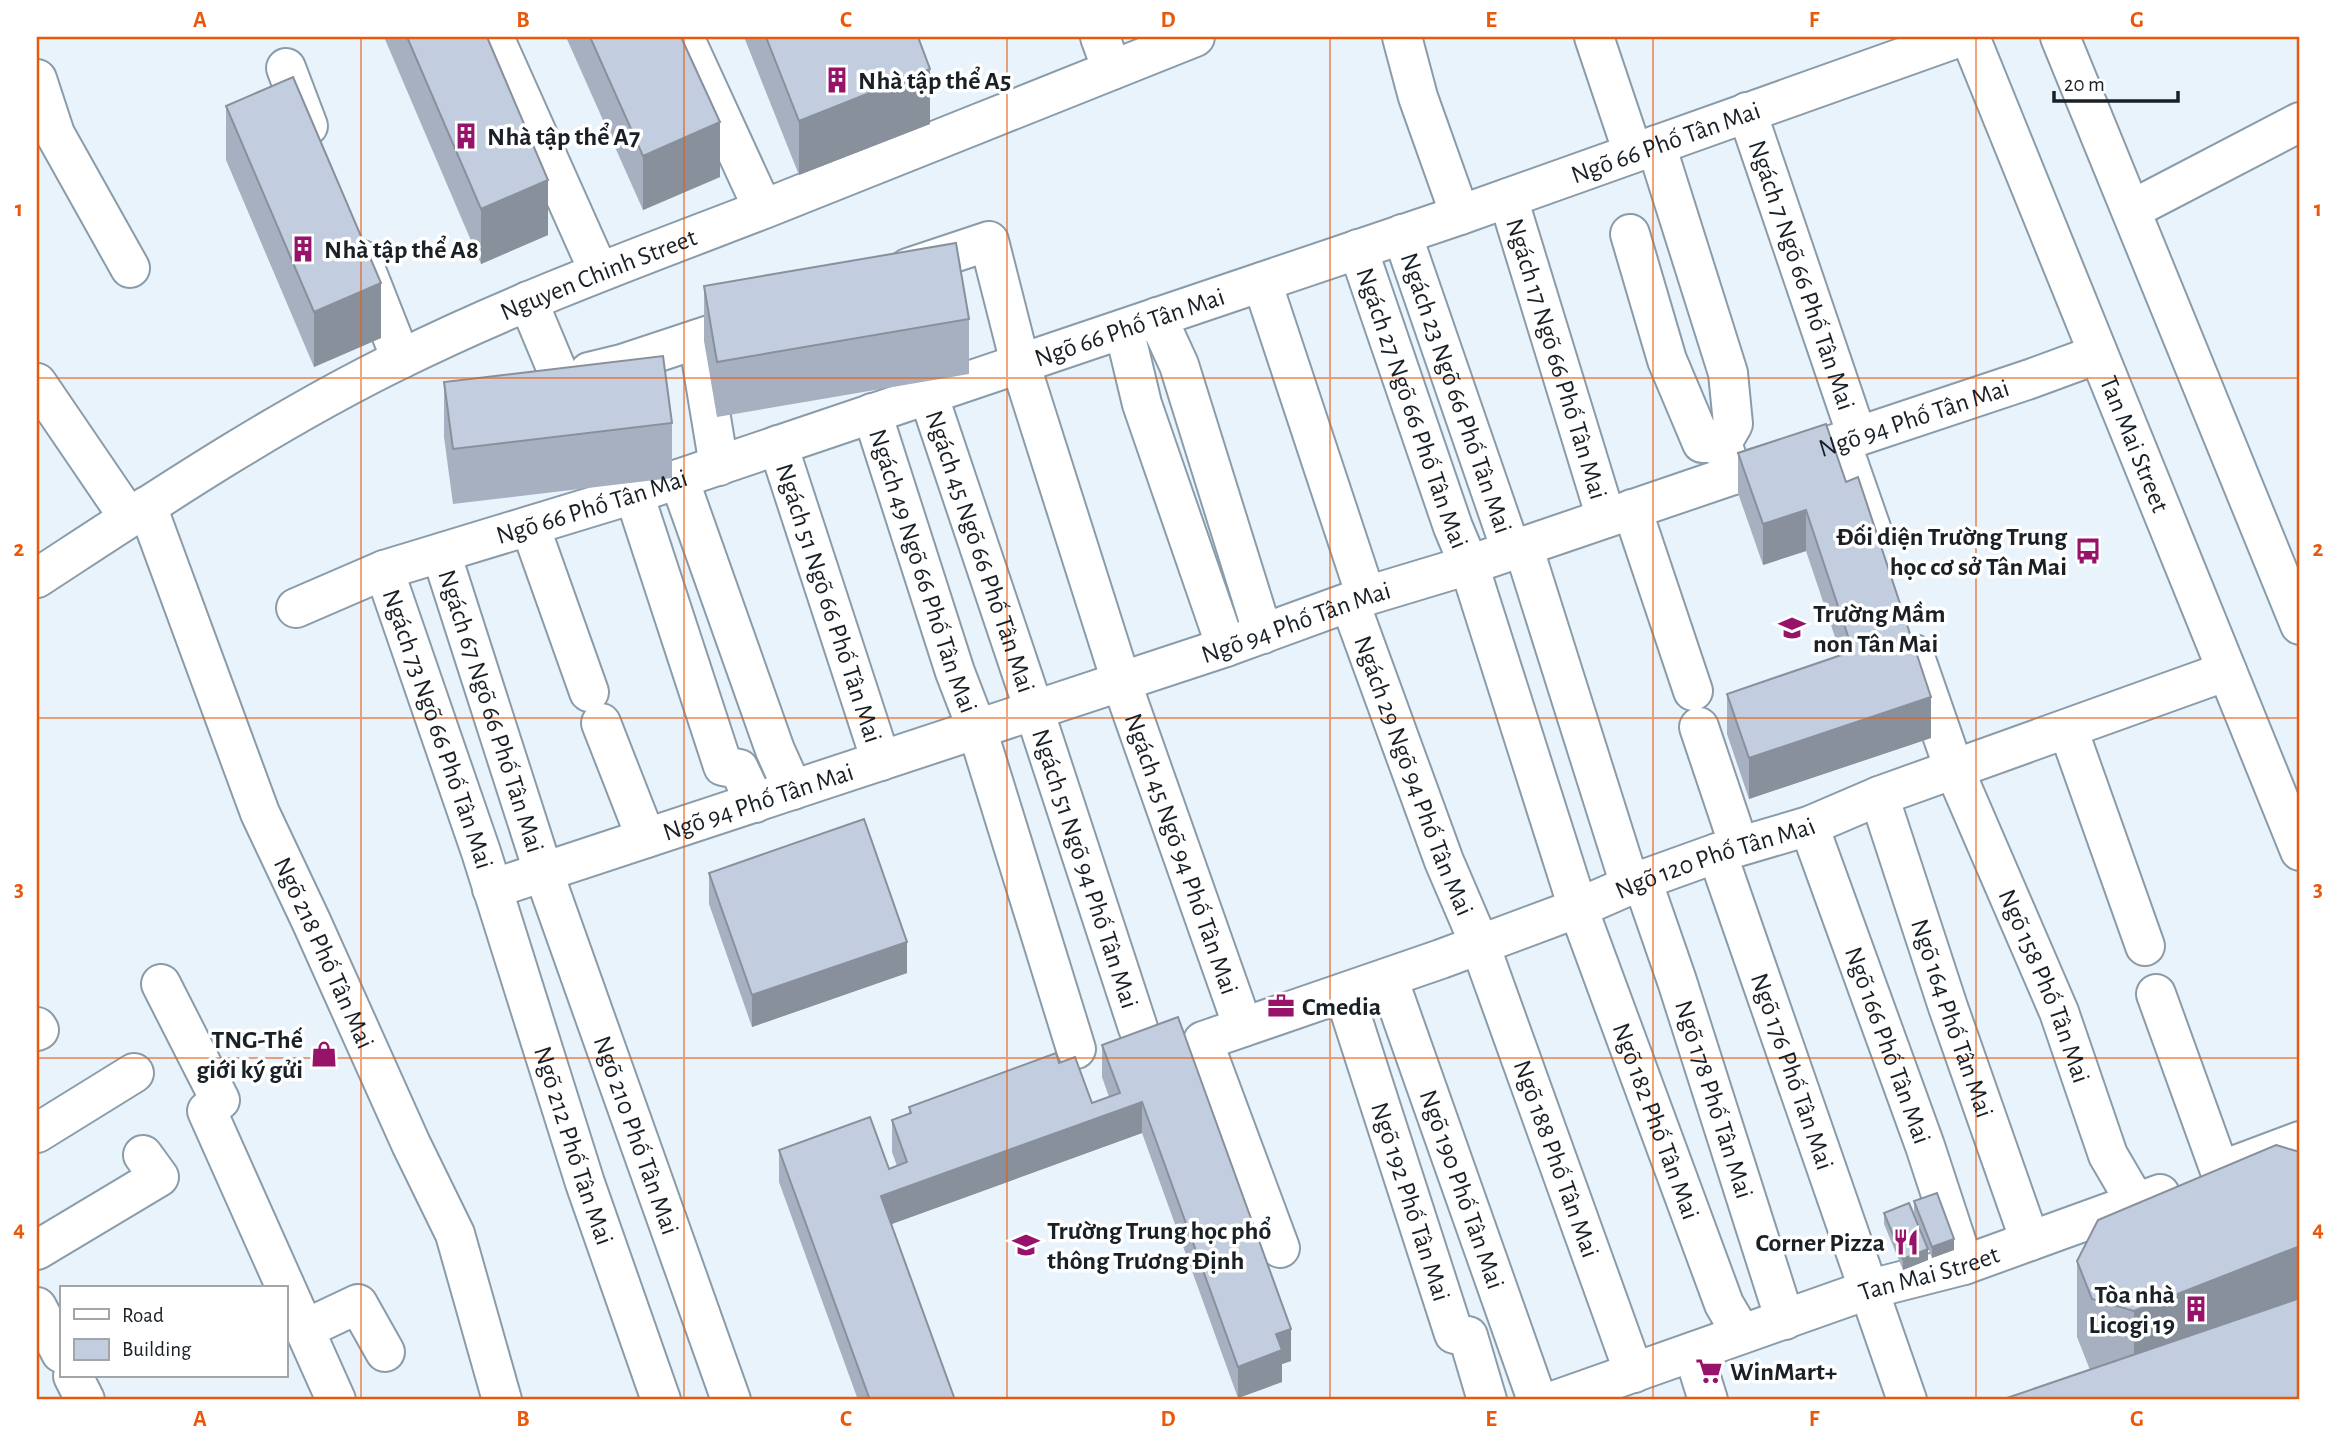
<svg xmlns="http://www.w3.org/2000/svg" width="2337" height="1437" font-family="'Alegreya Sans',sans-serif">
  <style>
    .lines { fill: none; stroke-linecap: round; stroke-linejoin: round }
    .minor-casing { stroke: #8a9ca9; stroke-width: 42 }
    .major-casing { stroke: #8a9ca9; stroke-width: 42 }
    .minor { stroke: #fff; stroke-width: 38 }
    .major { stroke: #fff; stroke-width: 38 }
    .wall { fill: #a7b0c0 }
    .shaded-wall { fill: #88909c }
    .building { fill: #c2cddf; stroke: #88909c; stroke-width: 2 }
    .grid { fill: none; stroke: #e8590c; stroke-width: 2; stroke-opacity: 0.55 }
    .labels { text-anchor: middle; stroke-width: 7; stroke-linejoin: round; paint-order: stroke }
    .poi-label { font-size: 26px; font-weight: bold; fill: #192026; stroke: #fff; text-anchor: start }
    .street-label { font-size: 26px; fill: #192026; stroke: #fff }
    .neatline { fill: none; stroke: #e8590c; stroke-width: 2.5 }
    .grid-label { font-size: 23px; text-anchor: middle; font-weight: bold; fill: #e8590c }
  </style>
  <rect width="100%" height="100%" fill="#e8f3fc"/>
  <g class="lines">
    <g class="minor-casing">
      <g id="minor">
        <path d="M494,37L599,272"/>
        <path d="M684,37L763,209"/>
        <path d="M1100,37L1112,70"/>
        <path d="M1402,37L1418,97L1460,215"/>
        <path d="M1594,37L1633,153"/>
        <path d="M286,68L308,126"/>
        <path d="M37,79L55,134L130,268"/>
        <path id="s1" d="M1747,112L1857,436"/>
        <path d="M1656,145L1728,373L1733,424L1722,443L1733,475"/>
        <path id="s2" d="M1508,198L1606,518"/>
        <path d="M2131,210L2300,122"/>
        <path id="s3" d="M1402,234L1511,550"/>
        <path d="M1630,234L1667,360L1702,443H1722"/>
        <path id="s4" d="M1358,249L1453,527L1469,565L1578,908L1724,1304L1741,1333"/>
        <path d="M362,260L401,359"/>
        <path id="s5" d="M908,268L989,241L1020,363L1121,681L1243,1027"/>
        <path d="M1262,282L1366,596"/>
        <path d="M528,301L561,380L570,415"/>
        <path d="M1157,317L1179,365L1263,634"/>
        <path d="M1124,329L1142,404L1226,647"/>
        <path d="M698,339L719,466"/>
        <path d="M589,372L622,364L755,320"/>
        <path d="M37,383L129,518"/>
        <path id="s6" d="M928,394L1034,710L1138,1028"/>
        <path id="s7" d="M872,413L955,672L977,729L1076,1049"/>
        <path d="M1841,442L1871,528"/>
        <path id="s8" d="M778,445L881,761"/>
        <path d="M679,479L775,750L793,790"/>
        <path d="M634,494L723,766L739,769L755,803"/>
        <path id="s9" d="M147,506L260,813L311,921L411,1144L455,1234L502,1400"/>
        <path d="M1632,509L1693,691"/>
        <path d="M530,526L589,692"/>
        <path d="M1523,546L1630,885"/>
        <path id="s10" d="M441,553L543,871L731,1400"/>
        <path id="s11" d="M384,570L481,852L585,1183L661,1400"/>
        <path id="s12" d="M37,578C155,501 274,421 401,359C518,301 642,256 764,209C908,152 1051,94 1195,37"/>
        <path id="s13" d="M1350,603L1444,861L1480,945L1634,1373"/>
        <path id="s14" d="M296,608L384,570L634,494L1460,215L1960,37"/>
        <path id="s15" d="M1914,654L1954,769L2059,1012L2108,1155L2136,1203"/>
        <path d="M601,723L646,838"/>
        <path d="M1699,727L1739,846"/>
        <path d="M2068,729L2145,946"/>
        <path id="s16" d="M1879,796L1948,1007L2030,1241"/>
        <path id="s17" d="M1809,826L1925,1146L1964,1265"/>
        <path id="s18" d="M1717,853L1907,1400"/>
        <path id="s19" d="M1642,880L1677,981L1785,1320"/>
        <path id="s20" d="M492,889L1226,647L1366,596L1469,565L1733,475L1841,442L2030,379L2098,354"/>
        <path id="s21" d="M1388,978L1537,1400"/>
        <path d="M161,984L220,1100L207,1111L336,1400"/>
        <path id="s22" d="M1344,993L1454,1334L1468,1336L1487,1400"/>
        <path d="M2156,994L2220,1171"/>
        <path d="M37,1027L39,1030L37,1031"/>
        <path d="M37,1133L134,1073"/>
        <path d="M2236,1165L2300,1141"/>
        <path id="s23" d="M1280,1248L1203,1041L1441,959L1578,908L1642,880L1717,853L1809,826L1879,796L2227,671"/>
        <path d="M37,1250L159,1177L143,1155"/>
        <path d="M37,1307L61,1353"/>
        <path d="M305,1329L358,1304L385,1352"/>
        <path d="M1693,1352L1708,1400"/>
        <path d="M73,1376L85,1400"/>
        <path id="s24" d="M1556,1400L1870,1289L1964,1265L2160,1194"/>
      </g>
    </g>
    <g class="major-casing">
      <g id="major">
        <path id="s25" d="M1970,37L2300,851"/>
        <path d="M2060,37L2300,625"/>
      </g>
    </g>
    <use href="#minor" class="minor"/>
    <use href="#major" class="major"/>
  </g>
  <path class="wall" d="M384,37H487L548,235L481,264Z
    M566,37H681L720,177L643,210Z
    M744,37H918L930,124L799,175Z
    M226,106L381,338L314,367L226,160Z
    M704,286L969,319V374L717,417L704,341Z
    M444,382L672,423V478L453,504L444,437Z
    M1826,424L1931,738L1749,799L1727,734V694L1841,655L1806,551L1763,565L1738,493V453Z
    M709,873L907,973L752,1027L709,904Z
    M1178,1017L1291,1361L1282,1364V1382L1238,1398L1142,1133L891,1224L955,1400H858L779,1182V1150L889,1169L897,1166L892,1152V1120L909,1114V1107L1059,1063L1092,1103L1109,1097L1102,1077V1045Z
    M1914,1201L1954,1250L1932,1258L1914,1212Z
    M1884,1213L1928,1260L1903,1270L1884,1224Z
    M2077,1261L2300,1400L2090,1370L2077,1337Z"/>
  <path class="shaded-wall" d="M930,69V124L799,175V121Z
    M720,122V177L643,210V156Z
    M548,180V235L481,264V209Z
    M381,283V338L314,367V312Z
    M1806,510V551L1763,565V524Z
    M1931,697V738L1749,799V758Z
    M907,942V973L752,1027V995Z
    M1142,1102V1133L881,1228V1196Z
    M1954,1239V1250L1932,1258V1247Z
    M2300,1246V1322L2134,1387V1311Z
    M1928,1249V1260L1903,1270V1259Z
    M1291,1329V1361L1282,1364V1382L1238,1398V1367L1276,1334Z"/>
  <path class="building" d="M407,37H487L548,180L481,209Z
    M590,37H681L720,122L643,156Z
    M766,37H918L930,69L799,121Z
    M293,77L381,283L314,312L226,106Z
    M956,243L969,319L717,362L704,286Z
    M663,356L672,423L453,449L444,382Z
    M1826,424L1846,482L1858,477L1931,697L1749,758L1727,694L1853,651L1806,510L1763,524L1738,453Z
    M864,819L907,942L752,995L709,873Z
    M1178,1017L1291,1329L1276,1334L1282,1350L1238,1367L1142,1102L881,1196L955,1400H870L779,1150L870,1117L889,1169L907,1162L892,1120L911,1113L909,1107L1056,1053L1059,1063L1075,1057L1092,1103L1120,1093L1102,1045Z
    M2276,1145L2300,1152V1246L2134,1311L2092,1299L2077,1261L2098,1220Z
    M1937,1193L1954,1239L1932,1247L1914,1201Z
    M1909,1203L1928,1249L1903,1259L1884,1213Z
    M2300,1298V1400H2001Z"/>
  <path class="grid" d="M361,37V1400M684,37V1400M1007,37V1400M1330,37V1400M1653,37V1400M1976,37V1400M37,378H2300M37,718H2300M37,1058H2300"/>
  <defs>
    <g id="building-bare" transform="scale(2.1)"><path d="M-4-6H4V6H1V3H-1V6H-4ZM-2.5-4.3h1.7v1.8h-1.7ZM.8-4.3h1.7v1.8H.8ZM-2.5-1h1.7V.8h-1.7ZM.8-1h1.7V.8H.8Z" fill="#97136a" stroke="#fff" stroke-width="2.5" paint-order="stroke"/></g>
    <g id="bus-bare" transform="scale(2.1)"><path d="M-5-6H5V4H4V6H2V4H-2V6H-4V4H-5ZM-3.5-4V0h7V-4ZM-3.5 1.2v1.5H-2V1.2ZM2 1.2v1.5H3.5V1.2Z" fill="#97136a" stroke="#fff" stroke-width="2.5" paint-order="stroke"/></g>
    <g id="school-bare" transform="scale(2.1)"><path d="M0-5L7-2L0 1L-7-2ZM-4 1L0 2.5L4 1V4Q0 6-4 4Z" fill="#97136a" stroke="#fff" stroke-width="2.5" paint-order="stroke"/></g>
    <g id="office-bare" transform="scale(2.1)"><path d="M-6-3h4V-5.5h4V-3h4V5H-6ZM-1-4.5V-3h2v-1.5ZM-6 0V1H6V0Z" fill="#97136a" stroke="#fff" stroke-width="2.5" paint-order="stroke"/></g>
    <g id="shop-bare" transform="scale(2.1)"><path d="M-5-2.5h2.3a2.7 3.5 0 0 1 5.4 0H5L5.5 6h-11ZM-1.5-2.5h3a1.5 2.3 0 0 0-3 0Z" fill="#97136a" stroke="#fff" stroke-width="2.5" paint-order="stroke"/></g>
    <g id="restaurant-bare" transform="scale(2.1)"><path d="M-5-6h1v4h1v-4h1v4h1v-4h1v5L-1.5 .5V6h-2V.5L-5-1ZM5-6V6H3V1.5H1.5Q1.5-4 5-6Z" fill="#97136a" stroke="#fff" stroke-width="2.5" paint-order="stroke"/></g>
    <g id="supermarket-bare" transform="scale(2.1)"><path d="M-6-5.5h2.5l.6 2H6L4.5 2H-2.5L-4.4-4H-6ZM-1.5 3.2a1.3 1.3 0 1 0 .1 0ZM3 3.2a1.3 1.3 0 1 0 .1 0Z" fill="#97136a" stroke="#fff" stroke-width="2.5" paint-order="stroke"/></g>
  </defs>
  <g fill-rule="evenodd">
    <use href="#building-bare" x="837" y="80"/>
    <use href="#building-bare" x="466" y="136"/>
    <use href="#building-bare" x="303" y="249"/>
    <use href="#bus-bare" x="2088" y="551"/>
    <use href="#school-bare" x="1792" y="628"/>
    <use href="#office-bare" x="1281" y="1006"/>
    <use href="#shop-bare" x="324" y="1054"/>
    <use href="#restaurant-bare" x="1906" y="1242"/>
    <use href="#school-bare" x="1026" y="1245"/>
    <use href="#building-bare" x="2196" y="1309"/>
    <use href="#supermarket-bare" x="1709" y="1371"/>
  </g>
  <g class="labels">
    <g class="poi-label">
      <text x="858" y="89">Nhà tập thể A5</text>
      <text x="487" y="145">Nhà tập thể A7</text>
      <text x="324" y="258">Nhà tập thể A8</text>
      <text x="2067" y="545" text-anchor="end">Đối diện Trường Trung<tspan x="2067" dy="30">học cơ sở Tân Mai</tspan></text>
      <text x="1813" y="622">Trường Mầm<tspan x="1813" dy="30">non Tân Mai</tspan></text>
      <text x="1302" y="1015">Cmedia</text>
      <text x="303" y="1048" text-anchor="end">TNG-Thế<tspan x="303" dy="30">giới ký gửi</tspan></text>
      <text x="1047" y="1239">Trường Trung học phổ<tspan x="1047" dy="30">thông Trương Định</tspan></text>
      <text x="1885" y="1251" text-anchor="end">Corner Pizza</text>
      <text x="2175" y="1303" text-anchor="end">Tòa nhà<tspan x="2175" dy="30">Licogi 19</tspan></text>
      <text x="1730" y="1380">WinMart+</text>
    </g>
    <g class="street-label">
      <text dy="9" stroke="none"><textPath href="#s14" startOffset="1447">Ngõ 66 Phố Tân Mai</textPath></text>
      <text dy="9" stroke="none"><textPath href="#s12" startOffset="640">Nguyen Chinh Street</textPath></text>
      <text dy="9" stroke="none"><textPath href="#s1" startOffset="172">Ngách 7 Ngõ 66 Phố Tân Mai</textPath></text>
      <text dy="9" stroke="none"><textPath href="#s14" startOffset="880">Ngõ 66 Phố Tân Mai</textPath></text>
      <text dy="9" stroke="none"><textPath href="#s2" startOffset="168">Ngách 17 Ngõ 66 Phố Tân Mai</textPath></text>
      <text dy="9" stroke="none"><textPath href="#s3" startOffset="168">Ngách 23 Ngõ 66 Phố Tân Mai</textPath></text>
      <text dy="9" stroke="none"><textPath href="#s4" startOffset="168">Ngách 27 Ngõ 66 Phố Tân Mai</textPath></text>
      <text dy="9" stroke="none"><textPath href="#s20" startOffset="1498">Ngõ 94 Phố Tân Mai</textPath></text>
      <text dy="9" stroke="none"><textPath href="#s25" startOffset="439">Tan Mai Street</textPath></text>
      <text dy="9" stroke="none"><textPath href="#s14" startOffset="313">Ngõ 66 Phố Tân Mai</textPath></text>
      <text dy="9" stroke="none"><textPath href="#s6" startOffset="166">Ngách 45 Ngõ 66 Phố Tân Mai</textPath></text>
      <text dy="9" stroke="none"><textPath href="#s7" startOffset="166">Ngách 49 Ngõ 66 Phố Tân Mai</textPath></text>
      <text dy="9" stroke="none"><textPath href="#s8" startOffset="166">Ngách 51 Ngõ 66 Phố Tân Mai</textPath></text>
      <text dy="9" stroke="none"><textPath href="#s20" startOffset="847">Ngõ 94 Phố Tân Mai</textPath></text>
      <text dy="9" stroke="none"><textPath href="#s10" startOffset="166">Ngách 67 Ngõ 66 Phố Tân Mai</textPath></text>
      <text dy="9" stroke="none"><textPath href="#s11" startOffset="168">Ngách 73 Ngõ 66 Phố Tân Mai</textPath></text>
      <text dy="9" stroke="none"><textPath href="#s13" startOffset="184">Ngách 29 Ngõ 94 Phố Tân Mai</textPath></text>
      <text dy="9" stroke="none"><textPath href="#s20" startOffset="280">Ngõ 94 Phố Tân Mai</textPath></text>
      <text dy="9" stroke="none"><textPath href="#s5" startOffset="728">Ngách 45 Ngõ 94 Phố Tân Mai</textPath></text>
      <text dy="9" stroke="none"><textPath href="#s23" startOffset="765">Ngõ 120 Phố Tân Mai</textPath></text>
      <text dy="9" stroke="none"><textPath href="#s6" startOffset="500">Ngách 51 Ngõ 94 Phố Tân Mai</textPath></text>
      <text dy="9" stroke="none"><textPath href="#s9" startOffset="481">Ngõ 218 Phố Tân Mai</textPath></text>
      <text dy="9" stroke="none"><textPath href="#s15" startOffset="357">Ngõ 158 Phố Tân Mai</textPath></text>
      <text dy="9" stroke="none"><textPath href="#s16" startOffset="234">Ngõ 164 Phố Tân Mai</textPath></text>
      <text dy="9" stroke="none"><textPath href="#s17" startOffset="233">Ngõ 166 Phố Tân Mai</textPath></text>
      <text dy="9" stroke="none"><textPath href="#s18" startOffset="231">Ngõ 176 Phố Tân Mai</textPath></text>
      <text dy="9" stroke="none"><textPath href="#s19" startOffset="231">Ngõ 178 Phố Tân Mai</textPath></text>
      <text dy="9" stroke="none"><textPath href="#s4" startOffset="922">Ngõ 182 Phố Tân Mai</textPath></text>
      <text dy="9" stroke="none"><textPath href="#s10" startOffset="614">Ngõ 210 Phố Tân Mai</textPath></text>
      <text dy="9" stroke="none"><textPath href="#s11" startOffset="606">Ngõ 212 Phố Tân Mai</textPath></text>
      <text dy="9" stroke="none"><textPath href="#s13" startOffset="593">Ngõ 188 Phố Tân Mai</textPath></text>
      <text dy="9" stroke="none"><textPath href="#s21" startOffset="224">Ngõ 190 Phố Tân Mai</textPath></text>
      <text dy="9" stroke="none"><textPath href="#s22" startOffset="219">Ngõ 192 Phố Tân Mai</textPath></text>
      <text dy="9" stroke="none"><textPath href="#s24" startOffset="394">Tan Mai Street</textPath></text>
    </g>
  </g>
  <rect width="2337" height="1437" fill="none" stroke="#ffffff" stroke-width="77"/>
  <rect x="60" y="1286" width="228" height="91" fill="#ffffff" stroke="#a3a6a8" stroke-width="2"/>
  <rect x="74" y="1309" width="35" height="10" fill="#ffffff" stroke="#a3a6a8" stroke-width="2"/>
  <text x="122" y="1322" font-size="21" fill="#192026">Road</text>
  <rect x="74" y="1339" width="35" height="21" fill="#c2cddf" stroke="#a3a6a8" stroke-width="2"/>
  <text x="122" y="1356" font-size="21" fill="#192026">Building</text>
  <path d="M2054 91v10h124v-10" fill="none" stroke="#192026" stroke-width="3.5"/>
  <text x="2064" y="91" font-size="21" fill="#192026" stroke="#ffffff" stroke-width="5" paint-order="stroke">20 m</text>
  <rect x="38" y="38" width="2260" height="1360" class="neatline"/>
  <g class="grid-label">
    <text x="200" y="27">A</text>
    <text x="523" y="27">B</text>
    <text x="846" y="27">C</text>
    <text x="1168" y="27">D</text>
    <text x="1491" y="27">E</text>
    <text x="1814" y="27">F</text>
    <text x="2137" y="27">G</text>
    <text x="19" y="216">1</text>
    <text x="2318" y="216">1</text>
    <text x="19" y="556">2</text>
    <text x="2318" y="556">2</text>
    <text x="19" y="896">3</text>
    <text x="2318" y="896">3</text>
    <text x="19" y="1236">4</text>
    <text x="2318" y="1236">4</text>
    <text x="200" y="1426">A</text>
    <text x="523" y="1426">B</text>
    <text x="846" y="1426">C</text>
    <text x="1168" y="1426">D</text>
    <text x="1491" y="1426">E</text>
    <text x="1814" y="1426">F</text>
    <text x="2137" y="1426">G</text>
  </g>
</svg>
